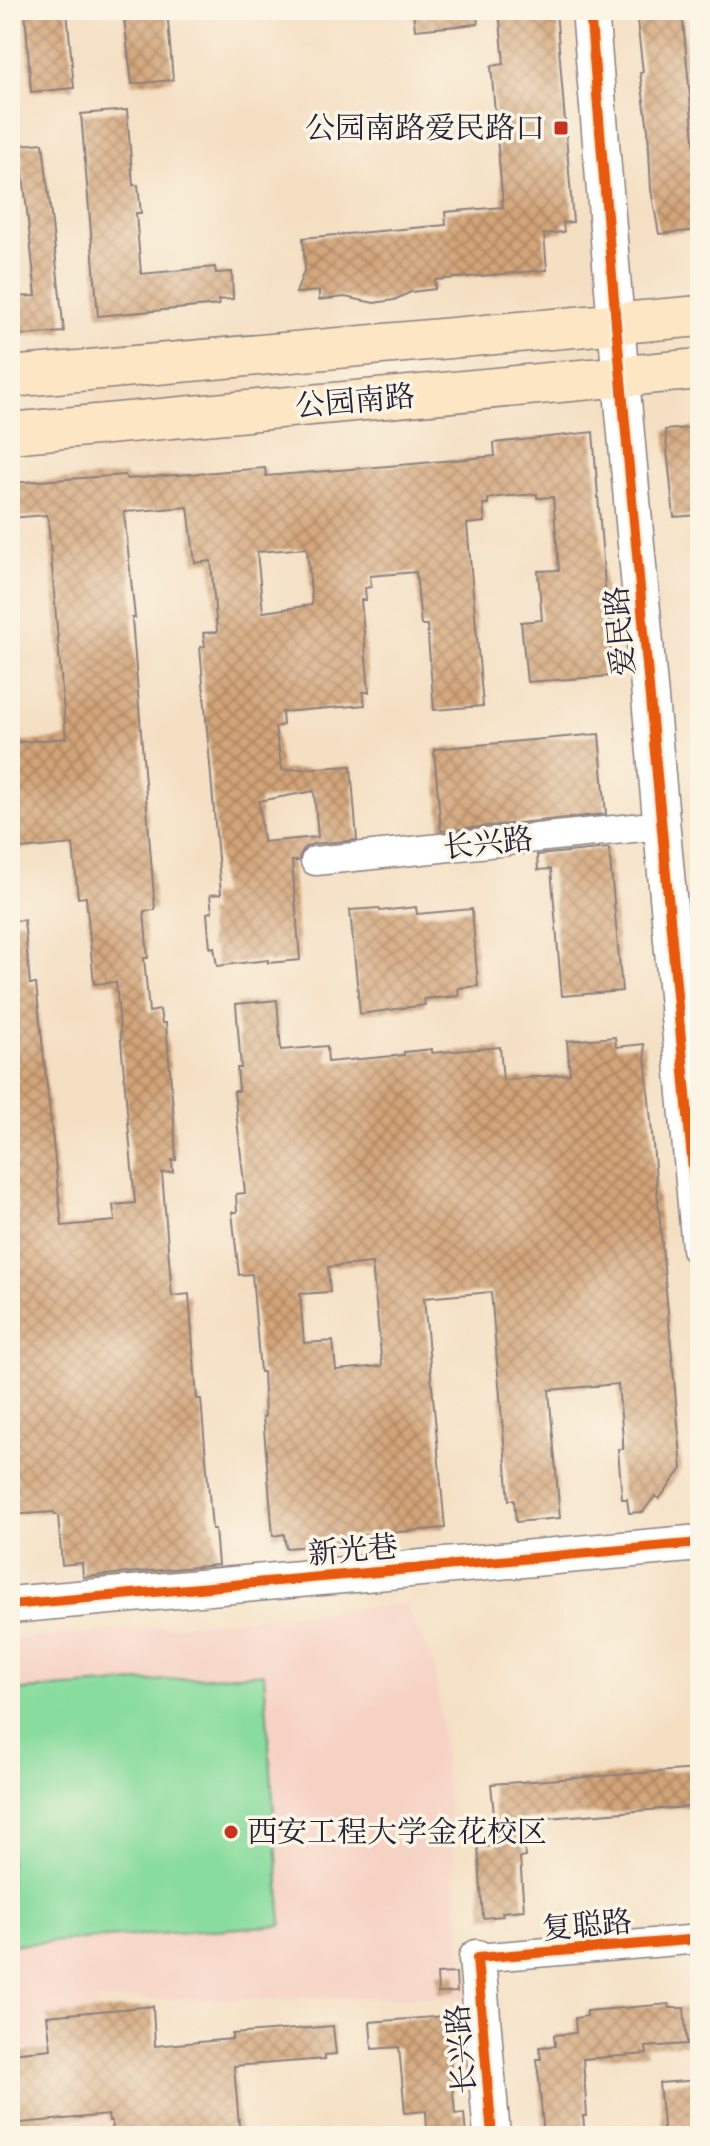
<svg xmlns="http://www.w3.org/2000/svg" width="710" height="2146" font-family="Alegreya,'Noto Serif SC',serif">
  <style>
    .built { fill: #f6d2c5 }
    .pitch { fill: #88dc9e; stroke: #557f6c; stroke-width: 2 }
    .building { fill: url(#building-cross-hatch); fill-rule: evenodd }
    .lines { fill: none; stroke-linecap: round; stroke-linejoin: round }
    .minor-casing { stroke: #8b807f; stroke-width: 31 }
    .tertiary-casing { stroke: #8b807f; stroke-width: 39 }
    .secondary-casing { stroke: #8b807f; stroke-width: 43 }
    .minor { stroke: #fff; stroke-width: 28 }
    .tertiary { stroke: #fff; stroke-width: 36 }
    .secondary { stroke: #fce6c4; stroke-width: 40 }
    .cycleway-casing { stroke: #fcf5e5; stroke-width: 15 }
    .cycleway { stroke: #e8590c; stroke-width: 10 }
    .poi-dot { fill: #c8321e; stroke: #fcf5e5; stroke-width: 3 }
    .labels { text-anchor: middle; stroke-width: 7; stroke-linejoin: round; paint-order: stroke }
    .poi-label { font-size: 30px; fill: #22223b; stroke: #fcf5e5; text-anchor: end }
    .street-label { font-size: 30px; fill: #22223b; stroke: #fcf5e5 }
  </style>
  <defs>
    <pattern id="building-cross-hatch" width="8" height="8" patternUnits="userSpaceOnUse" patternTransform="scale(2)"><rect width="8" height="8" fill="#d3a478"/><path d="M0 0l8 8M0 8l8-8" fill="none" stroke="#ab8564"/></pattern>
  </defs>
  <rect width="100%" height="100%" fill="#fcf5e5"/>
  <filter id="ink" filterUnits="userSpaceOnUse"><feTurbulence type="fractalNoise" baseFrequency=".0125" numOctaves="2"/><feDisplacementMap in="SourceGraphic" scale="16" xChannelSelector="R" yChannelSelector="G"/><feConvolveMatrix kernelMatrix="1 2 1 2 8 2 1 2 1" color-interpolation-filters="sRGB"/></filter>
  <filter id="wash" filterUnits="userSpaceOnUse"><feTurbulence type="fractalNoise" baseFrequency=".006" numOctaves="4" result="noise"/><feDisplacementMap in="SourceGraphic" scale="32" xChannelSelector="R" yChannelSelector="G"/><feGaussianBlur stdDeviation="1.8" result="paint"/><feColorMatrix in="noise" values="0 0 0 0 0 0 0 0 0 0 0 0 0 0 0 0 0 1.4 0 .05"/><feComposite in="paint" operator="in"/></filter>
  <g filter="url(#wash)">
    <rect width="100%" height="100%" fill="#f4dfc3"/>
    <path class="built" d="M406,1604L435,1668L467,1997L94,2000L98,2005L108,2136H10V1640Z"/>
    <path class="pitch" d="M264,1673L282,1925L10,1945V1691Z"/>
    <g id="blocks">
      <path class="building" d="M25,10H67L74,88L31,92Z
        M123,10H167L173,80L132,84Z
        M413,10H477L478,24L415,30Z
        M499,10H556L573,222L563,223L564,232L544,234L547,270L435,280V289L411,292L394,300L374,303L345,297L319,300V291L296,293L305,268L303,238L446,225L445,212L503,207L491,66L504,64Z
        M640,10H682L700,206V230L659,234L651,190L648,130L640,73L643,72L636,12Z
        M127,110L133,185H138L141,213H136L141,274L215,267L216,273L232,272L233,299L218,300L219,305L98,316L81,114Z
        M43,143L64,332L10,336V297L36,296L20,145Z
        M700,427V515L674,517L665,430Z
        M593,432L612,676L527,682L521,622L542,620L538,571L559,570L553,497L537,498V494L498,497L488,499V504H483L485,522L467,524L483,706L434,710L427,625H421L416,572L370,576L371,587L365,588L366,600H361L369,692H363L365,705L282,712L283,725L275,727L282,770L351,766L357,840L312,844L304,848L298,861H292L300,960L268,963V960L217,966L214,947L210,948L207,913L212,912L210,895L221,894L200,647L205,646L203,633L217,632L211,561L195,563L188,507L124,512L135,618H132L155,910L144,911L148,958H144L149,1012L160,1010L162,1023H166L174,1120L176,1160H172L173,1172L162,1173L172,1296L189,1294L197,1399H201L212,1529H215L218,1565L83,1577L82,1563L62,1565L58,1515H55L54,1512L10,1515V1235H15L13,1207H17L10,1148V921L24,920L30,984H36L62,1226L115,1221L113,1205L135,1203L116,982L94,984L86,897L78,898L73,844L10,850V743L66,738L48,519L46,515L10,518V483L125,475L127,479L265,468L266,476L412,464L495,456L494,443ZM307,548L312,605L263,612L257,552ZM314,791L318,837L263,842L259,801Z
        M599,734L606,814L441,831L434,749Z
        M609,848L622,991L562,996L551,869L538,870L537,855Z
        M416,907L417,914L472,909L478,986L458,988L459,996L424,999L425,1005L360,1014L350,910L379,908L380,911Z
        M277,1000L281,1050L327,1046L328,1062L404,1055V1052L432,1049V1053L500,1047L503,1080L570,1074L567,1041L615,1037L616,1047L644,1044L682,1469L659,1499L655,1496L643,1512L629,1513L627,1499H622L618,1449H623V1437L618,1384L549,1390L560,1518L516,1522L514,1500H509L491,1292L424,1298L445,1528L339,1537V1544L286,1548L284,1534L273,1536L263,1417H265L263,1372H260L252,1274L239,1275L232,1212H237L236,1194L245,1193L234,1091H239L237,1068H241L236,1004ZM372,1263L382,1366L336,1370L333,1341L304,1343L300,1294L330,1292L328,1267Z
        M697,1769L699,1806L522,1820L525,1857L520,1858L524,1910L502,1912L503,1916L483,1918L478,1847L497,1846L491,1784Z
        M456,1973L457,1992L438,1993L437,1974Z
        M669,2004L670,2008H684L687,2044L646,2047L647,2054L583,2059L587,2116H583L585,2136H544L537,2059H541L540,2047L555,2046L554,2035L576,2033L575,2018L587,2016V2011Z
        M153,2006L155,2046L232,2039V2034L333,2026L336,2054L325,2055V2059L234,2066L240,2136H196V2133L113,2136L112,2121H109L108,2115L10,2124V2053L51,2049L47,2016Z
        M446,2016L455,2114L464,2113L466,2136H431L430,2129L427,2130L426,2111L405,2113L399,2047L372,2049L370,2022Z
        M700,2080V2136H664L659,2083Z"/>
    </g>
  </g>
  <g filter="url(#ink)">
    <use href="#blocks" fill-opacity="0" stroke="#8b807f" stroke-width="2"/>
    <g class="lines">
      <g class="minor-casing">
        <path id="minor" d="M315,861L662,825
          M477,1958L700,1939"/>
      </g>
      <g class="tertiary-casing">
        <path id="tertiary" d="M590,10L616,324L700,1248
          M10,1605L700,1543
          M477,1958L492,2136"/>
      </g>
      <g class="secondary-casing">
        <path id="secondary" d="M10,377L700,316
          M10,433L700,369"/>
      </g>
      <use href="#minor" class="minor"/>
      <use href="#tertiary" class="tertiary"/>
      <use href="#secondary" class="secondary"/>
      <g class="cycleway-casing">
        <path id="cycleway" d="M590,10L616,324L700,1248
          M10,1605L700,1543
          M492,2136L477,1958L700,1939"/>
      </g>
      <use href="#cycleway" class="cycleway"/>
    </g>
  </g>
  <g class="poi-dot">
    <rect x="553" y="120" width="16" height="16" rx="4"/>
    <circle cx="231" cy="1832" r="8"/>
  </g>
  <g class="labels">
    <g class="poi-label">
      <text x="545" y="138">公园南路爱民路口</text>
      <text x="247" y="1842" text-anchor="start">西安工程大学金花校区</text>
    </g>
    <g class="street-label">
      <text transform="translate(355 401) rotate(-5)" y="10">公园南路</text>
      <text transform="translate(620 631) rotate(-95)" y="10">爱民路</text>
      <text transform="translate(488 843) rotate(-6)" y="10">长兴路</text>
      <text transform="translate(353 1550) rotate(-5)" y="10">新光巷</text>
      <text transform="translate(587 1925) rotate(-5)" y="10">复聪路</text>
      <text transform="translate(461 2049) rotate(-95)" y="10">长兴路</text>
    </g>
  </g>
  <rect width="710" height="2146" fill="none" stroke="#fcf5e5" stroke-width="40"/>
</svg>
